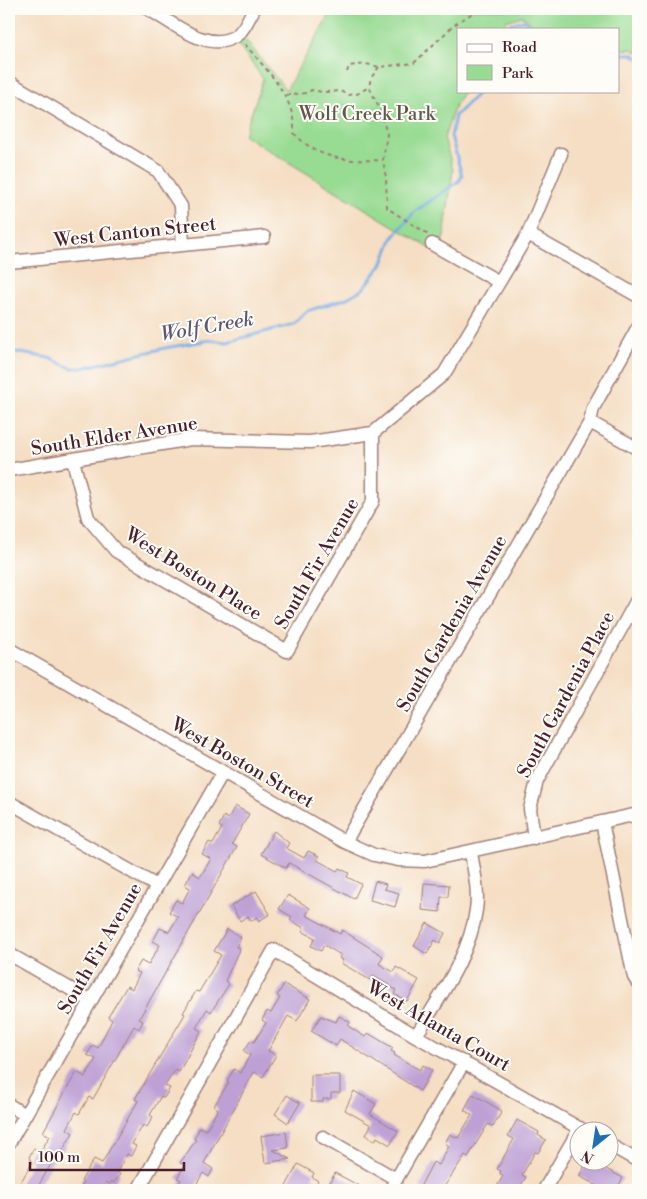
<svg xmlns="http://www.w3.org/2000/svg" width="647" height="1199" font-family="'Libre Bodoni',serif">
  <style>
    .green { fill: #98db93; stroke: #717d5f }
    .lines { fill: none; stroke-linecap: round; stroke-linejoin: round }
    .stream { stroke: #77ace4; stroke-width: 3 }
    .building { fill: #bea0d5 }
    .minor-casing { stroke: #a07e77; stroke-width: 15 }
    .path { stroke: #a07e77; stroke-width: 2; stroke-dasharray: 4 4; stroke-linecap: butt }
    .minor { stroke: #fff; stroke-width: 12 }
    .labels { text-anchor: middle; stroke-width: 4; stroke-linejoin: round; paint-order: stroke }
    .park-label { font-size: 19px; fill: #61574a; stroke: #fdfcf7 }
    .street-label { font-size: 19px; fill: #4a1f2b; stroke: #fdfcf7 }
    .water-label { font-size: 20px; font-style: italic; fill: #5c5775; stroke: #fdfcf7 }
  </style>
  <rect width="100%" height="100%" fill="#fdfcf7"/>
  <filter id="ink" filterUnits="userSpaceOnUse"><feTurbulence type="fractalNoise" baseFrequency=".02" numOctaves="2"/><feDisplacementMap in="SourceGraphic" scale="10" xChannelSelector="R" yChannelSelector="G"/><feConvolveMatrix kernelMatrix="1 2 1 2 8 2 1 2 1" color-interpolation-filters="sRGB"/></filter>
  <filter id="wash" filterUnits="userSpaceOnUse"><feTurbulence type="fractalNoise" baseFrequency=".0096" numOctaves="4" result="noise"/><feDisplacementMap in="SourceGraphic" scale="20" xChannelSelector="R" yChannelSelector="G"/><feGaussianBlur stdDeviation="1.12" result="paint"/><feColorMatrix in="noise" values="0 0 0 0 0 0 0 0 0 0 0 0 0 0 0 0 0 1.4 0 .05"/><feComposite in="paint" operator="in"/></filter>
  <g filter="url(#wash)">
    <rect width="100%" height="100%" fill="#f5dec3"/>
    <path class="green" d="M333,9H638V53L632,49L618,50V29H539L522,16L506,21L502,29H458V91H464L455,106L444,138L453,170L444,237L436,252L244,135L263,79L237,42L243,37L286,90Z"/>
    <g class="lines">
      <path class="stream" d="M507,29L510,24L524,20L533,29
        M618,54H632L638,58
        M9,351L49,358L71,368H82L165,348L210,340L227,342L294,324L307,311L345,299L363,289L383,263L392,239L414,212L459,181L462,176L451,136L455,116L480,91"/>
    </g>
    <g id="blocks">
      <path class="building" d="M235,806L249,814L232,844L237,847L139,1019L143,1021L139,1029L134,1026L93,1099L89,1097L79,1114L76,1112L67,1129L73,1133L61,1153L58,1152L36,1190H16L32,1163L29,1157L34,1148L40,1152L50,1136L43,1132L69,1085L77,1072L85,1077L96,1059L87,1055L93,1045L98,1048L112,1020L108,1017L127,986L132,989L140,973L135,971L141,961L148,965L160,945L153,941L160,928L169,932L178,917L169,912L176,900L182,903L190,888L185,885L192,872L200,877L211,859L202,854L209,842L213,844L222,828L219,826L224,816L228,819Z
        M274,831L289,843L286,848L304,858L308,851L319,856L317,860L337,871L339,868L349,873L347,877L361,884L354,899L289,863L286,868L261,854Z
        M375,881L386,884L384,889L399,893L395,907L370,900Z
        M424,883L449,885L448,897H441L440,912L422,910Z
        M256,891L270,914L259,921L257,917L251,921L248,916L240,921L231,906Z
        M288,895L310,908L306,915L340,934L342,930L383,956L379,964L394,972L396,967L419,980L407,1001L394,994L396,990L387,984L373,976L370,980L341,963L343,960L339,958L341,955L324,945L321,951L311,946L315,938L302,931L304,928L290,920L292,917L279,909Z
        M427,923L445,933L440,943L435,940L427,954L414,946Z
        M227,929L241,937L236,947L239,948L238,952L225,981L229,984L211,1012L207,1009L196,1028L201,1031L179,1072L175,1070L165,1086L170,1088L164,1098L161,1096L150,1115L153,1117L147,1127L143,1125L132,1144L136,1146L131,1156L127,1154L117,1172L120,1174L114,1183L112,1181L110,1184L106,1182L102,1190H79L83,1183L81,1181L94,1159L102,1163L138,1101L135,1099L185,1014L183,1013L196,991L199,992L221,955L214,951Z
        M284,984L310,999L297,1021L288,1016L268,1051L276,1055L263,1077L254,1072L204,1163L213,1169L209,1177L203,1173L193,1190H175L181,1180L177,1178L185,1165L180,1163L196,1140L194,1139L200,1127L206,1130L218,1109L214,1106L229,1082L227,1081L234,1069L240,1073L250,1055L244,1051L251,1040L254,1042L266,1023L262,1020L267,1011L271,1013L280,998L277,996Z
        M321,1016L336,1022L339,1016L350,1022L348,1026L365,1037L368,1033L393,1048L391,1051L395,1053L394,1055L420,1070L423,1065L432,1070L420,1091L340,1039L336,1046L311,1031Z
        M311,1075H340V1093H331V1099H323V1102H311Z
        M354,1091L376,1104L370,1114L398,1131L390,1145L377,1137L375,1141L366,1135L371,1125L345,1110Z
        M473,1094L502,1111L493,1127L488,1124L468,1157L465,1155L442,1190H426L420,1187L433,1162L439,1165L449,1146L445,1143L450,1134L458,1138L472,1115L464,1110Z
        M287,1095L300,1103L288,1123L275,1114Z
        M517,1120L539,1132L538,1135L546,1140L538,1153L535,1152L522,1175L526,1177L518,1190H495L503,1176L500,1174L501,1171L497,1169L514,1139L508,1136Z
        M286,1132L288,1148L273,1150L290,1159L265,1163L261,1136Z
        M298,1164L314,1173L312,1177L318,1181L313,1190H284Z
        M586,1164L596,1169L599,1165L623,1178L616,1190H605L579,1176Z
        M335,1173L367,1190H336L328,1186Z"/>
    </g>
  </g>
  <g filter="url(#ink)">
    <use href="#blocks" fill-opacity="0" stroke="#a07e77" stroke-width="1"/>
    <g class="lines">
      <g class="minor-casing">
        <path id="minor" d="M148,9C172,22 209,55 237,35C245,29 249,17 254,9
          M9,82L158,171L181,206L183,245
          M528,234L638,296
          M432,244L499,282
          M9,262L264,237
          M590,422L638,449
          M73,460L88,518L116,551L287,651L373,501V433
          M9,470L191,439L310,442L373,433L444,374L528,234L561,154
          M9,649L345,842L374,855L398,860L425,861L638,814
          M9,802L157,886
          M602,822L634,977L638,983
          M534,838L530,809L537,781L638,598
          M345,842L590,422L593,408L638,327
          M9,954L90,1000
          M416,1036C439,997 470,956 476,910C479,891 474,871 471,853
          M9,1105L25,1115
          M323,1137L396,1179
          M9,1143L223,772
          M610,1145L638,1161
          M138,1190L274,950L416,1036L586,1132
          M390,1190L464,1062
          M544,1190L580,1128"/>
      </g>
      <path class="path" d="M245,44C266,70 296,97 294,133C319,161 349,161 383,160
        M379,67L371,78L369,87L379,107L387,134L383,160L386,178L387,208L428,234
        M347,72L349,66L366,64L379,67L414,63L454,25L479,9
        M286,95L306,93L312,90L323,92L340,91L348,95L357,94L369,87"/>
      <use href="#minor" class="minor"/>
    </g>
  </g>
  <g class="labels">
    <g class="park-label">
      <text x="367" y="120">Wolf Creek Park</text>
    </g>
    <g class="street-label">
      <text transform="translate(135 231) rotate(-6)" y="7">West Canton Street</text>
      <text transform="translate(114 435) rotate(-9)" y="7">South Elder Avenue</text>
      <text transform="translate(316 563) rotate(-60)" y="7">South Fir Avenue</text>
      <text transform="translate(194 573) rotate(32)" y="7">West Boston Place</text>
      <text transform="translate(451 623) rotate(-60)" y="7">South Gardenia Avenue</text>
      <text transform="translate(565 694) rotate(-62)" y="7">South Gardenia Place</text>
      <text transform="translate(243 762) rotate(30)" y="7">West Boston Street</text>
      <text transform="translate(99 948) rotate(-60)" y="7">South Fir Avenue</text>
      <text transform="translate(439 1025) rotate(30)" y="7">West Atlanta Court</text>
    </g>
    <g class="water-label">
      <text transform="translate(207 326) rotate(-10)" y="7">Wolf Creek</text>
    </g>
  </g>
  <rect width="647" height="1199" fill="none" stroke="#fdfcf7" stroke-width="30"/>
  <rect x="457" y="28" width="162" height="65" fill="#fdfcf7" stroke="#b5a4a5"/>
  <rect x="467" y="44" width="25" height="8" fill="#ffffff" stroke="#b5a4a5"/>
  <text x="502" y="52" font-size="15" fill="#4a1f2b">Road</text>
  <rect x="467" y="65" width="25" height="15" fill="#98db93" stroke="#b5a4a5"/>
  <text x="502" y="78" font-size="15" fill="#4a1f2b">Park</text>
  <g transform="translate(594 1146) rotate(210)"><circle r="24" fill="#fdfcf7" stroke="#b5a4a5"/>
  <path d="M0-4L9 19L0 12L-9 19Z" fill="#1f6fb2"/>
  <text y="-8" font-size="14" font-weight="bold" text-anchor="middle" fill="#4a1f2b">N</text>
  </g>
  <path d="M30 1162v8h154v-8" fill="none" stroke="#4a1f2b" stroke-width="2.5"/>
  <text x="38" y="1162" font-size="15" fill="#4a1f2b" stroke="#fdfcf7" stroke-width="4" paint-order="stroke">100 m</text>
</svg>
